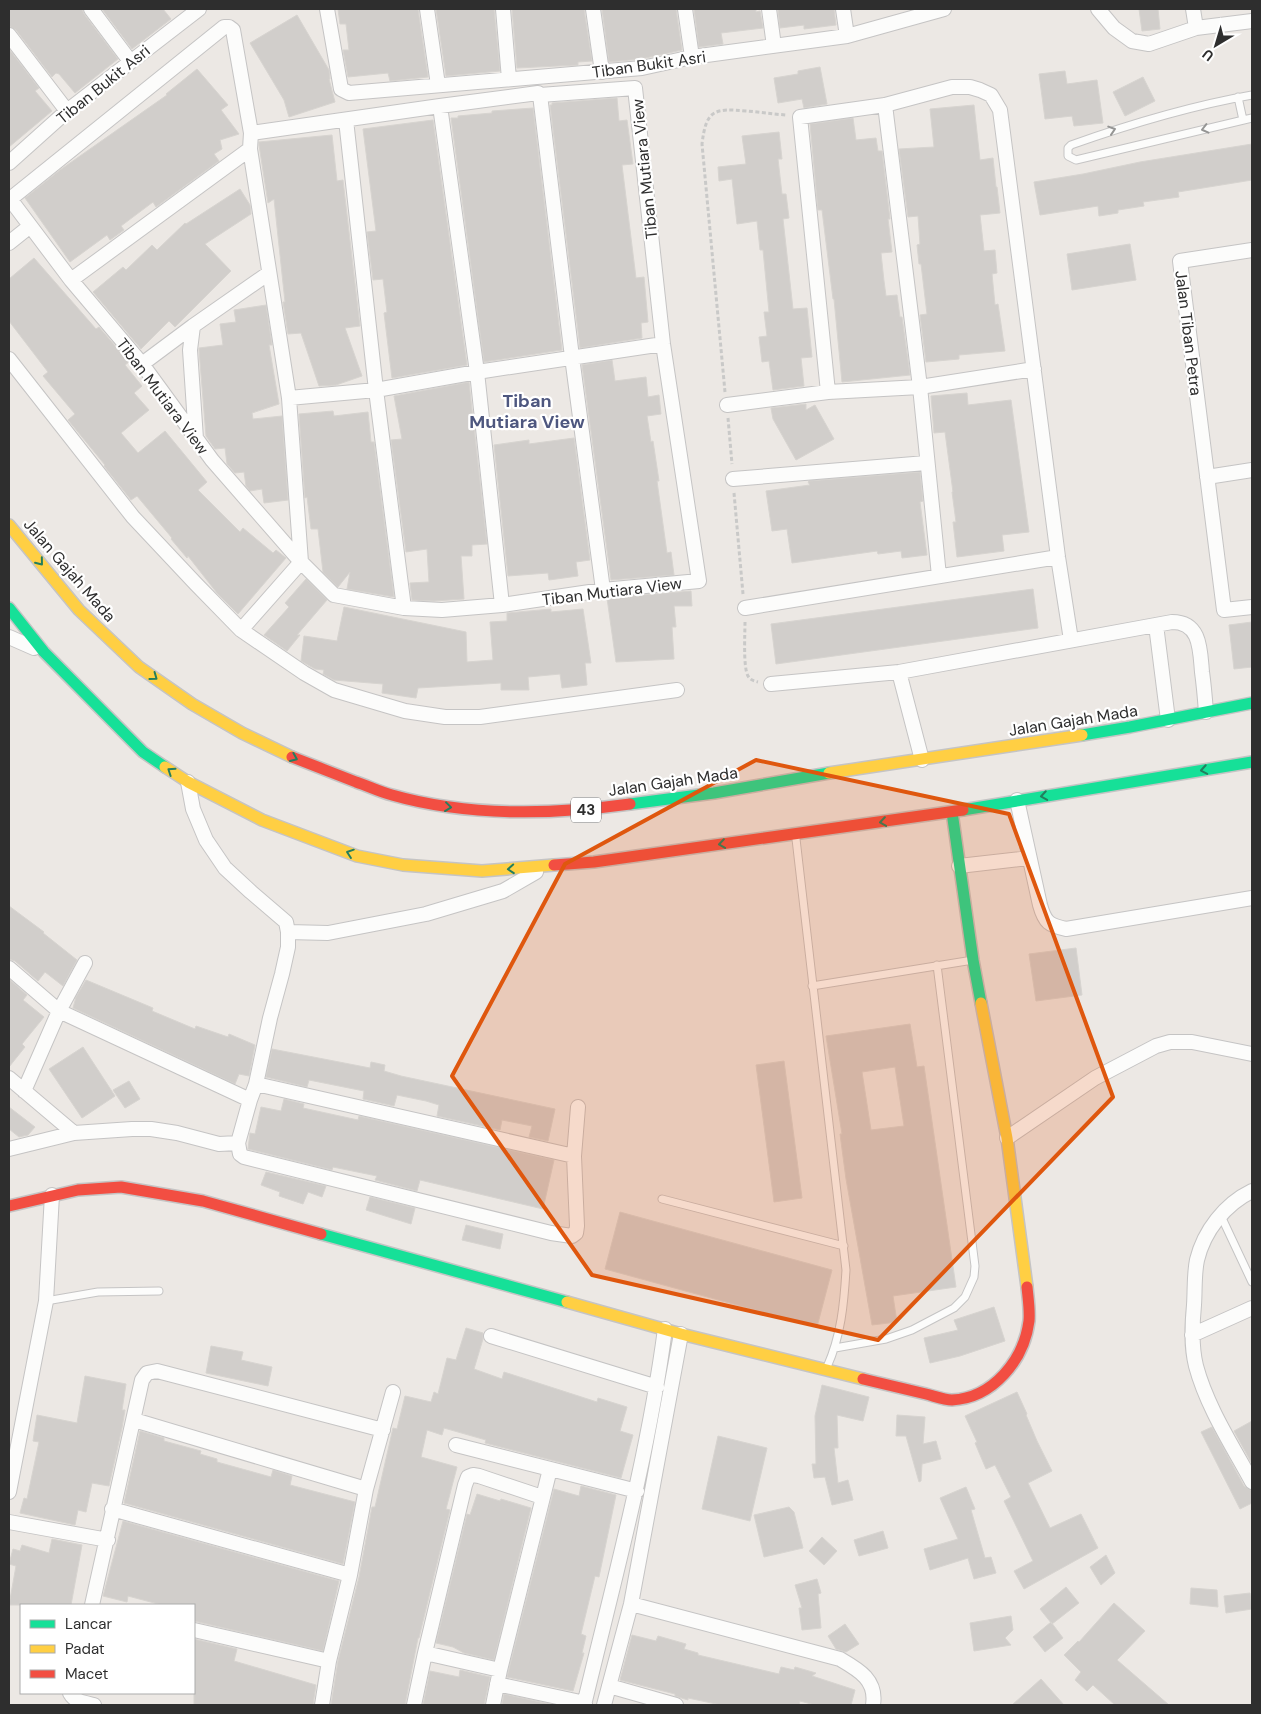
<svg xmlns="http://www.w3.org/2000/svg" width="1261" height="1714" font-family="'DM Sans',sans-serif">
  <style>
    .building { fill: #d1cecb; stroke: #d7d4d0; fill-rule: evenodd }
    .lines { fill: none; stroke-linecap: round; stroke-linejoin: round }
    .lane-casing { stroke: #c5c4c4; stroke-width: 9 }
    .street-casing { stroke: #c5c4c4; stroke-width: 16 }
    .fast-casing { stroke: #c5c4c4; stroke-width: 14 }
    .slow-casing { stroke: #c5c4c4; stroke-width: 14 }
    .jam-casing { stroke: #c5c4c4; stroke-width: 14 }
    .path { stroke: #c9c9c8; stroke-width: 3; stroke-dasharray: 4 2.5; stroke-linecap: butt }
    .lane { stroke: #fcfcfb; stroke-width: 7 }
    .street { stroke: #fcfcfb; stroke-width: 14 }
    .fast { stroke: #16e098; stroke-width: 11 }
    .slow { stroke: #ffcf43; stroke-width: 11 }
    .jam { stroke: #f24e42; stroke-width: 11 }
    .oneway { stroke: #959594 }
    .oneway2 { stroke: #237e5e }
    .marked { fill: #df570e; fill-opacity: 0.2; stroke: #df570e; stroke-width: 4; stroke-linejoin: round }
    .labels { text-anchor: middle; stroke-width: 4.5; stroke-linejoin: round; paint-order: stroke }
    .shield { fill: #fff; stroke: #6d6d6d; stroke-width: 1 }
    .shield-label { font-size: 15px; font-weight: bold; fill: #2e2e2e }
    .street-label { font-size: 16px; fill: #2e2e2e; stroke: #fff }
    .neighbourhood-label { font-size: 18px; font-weight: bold; fill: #4e577f; stroke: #fff }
  </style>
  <rect width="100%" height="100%" fill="#ece8e4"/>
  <path class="building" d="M9,9H82L84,14L118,59L75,93L59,74L56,73L52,77L16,30L9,26Z
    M102,9H163L171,19L132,49Z
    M338,9H418L428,77L390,81L388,73L348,77L343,50H349L346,24H340Z
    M436,9H494L500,71L446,76Z
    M512,9H584L592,61L578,62V65L517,68Z
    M602,9H676L682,50L641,59L609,62Z
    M694,9H756V12L760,11L763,28L721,33L723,44L699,47Z
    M778,9H834L836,25L804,29V25L780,28Z
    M1139,9H1158L1160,29L1142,31Z
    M297,15L329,70L330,79H329L335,102L289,117L284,100L250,43Z
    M9,49L39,88L35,91L52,111L9,147Z
    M820,67L827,104L804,108L802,99L778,103L774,78L798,74V71Z
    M197,69L228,105L221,110L239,134L220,140L222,149L214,154L219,161L156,207L153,202L121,226L124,230L110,240L107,235L70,262L25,198L60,170L167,95L166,94Z
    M1065,71L1067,84L1097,80L1103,123L1074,126L1072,116L1045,119L1039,74Z
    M1143,77L1155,101L1125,116L1113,92Z
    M617,98L619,121L627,120L633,164L622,165L636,278L644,277L648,322L641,323L642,338L580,348L550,105H552V103Z
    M974,105L980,160L993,158L996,187H997L1000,213L980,215L984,251L995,250L997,273L992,274L995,305L998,304L1005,351L959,355V359L926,362L920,315L927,314L921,264H919L917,245L920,244L918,216L908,217L899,149L934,147L930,109Z
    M533,108L562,350L484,362L451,118H458V116L492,113V111Z
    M853,118L856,140L876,138L878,151H882L890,219H888L892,252L881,253L884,281L886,296L897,295L900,317H902L910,375L842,382L834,299H833L822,210H818L810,124Z
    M433,120L467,365L392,378L384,313L387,312L383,279L373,280L367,232L376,231L363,129Z
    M779,132L782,159H778L782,194H786L789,218L783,219L793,309L807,308L812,357L801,358L804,386L773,390L769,361L762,362L759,337L767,336L764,312H769L763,250H760L757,221L737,224L732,179L719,181L718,167L746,164L742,136Z
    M332,135L337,181L343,180L360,326L345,328L362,376L336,385L319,386L301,333L288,334L283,302H285L274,199L268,203L259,145V142Z
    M1252,144V180L1178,192L1179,197L1143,202L1144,206L1118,210V213L1099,216L1098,206L1040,215L1034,182L1083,174L1140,162Z
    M240,189L250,205L251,214L205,244L231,271L175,327L169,321L141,349L93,292L123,267L126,270L152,245L157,250L185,223L186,224Z
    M1130,244L1136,280L1072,290L1067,254Z
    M34,258L96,329L99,327L129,362L125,365L142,386L134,393L149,410L121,433L138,453L165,431L207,482L198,490L240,532L243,528L273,553L276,550L286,558L238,614L217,593L188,556L187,558L171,539L172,538L137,496L131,500L104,466L105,465L68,420L75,414L43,376L48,372L9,321V279Z
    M266,305L272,345H269L279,404L252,413L253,419L282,416L288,500L264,503L262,489L250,491L246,486L244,472L235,473L227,464L225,448L215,449L206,436L199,350V348L223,345L220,324L236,322L234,310Z
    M612,360L615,381L646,377L648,397L659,395L661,414L647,416L651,442L653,441L659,481H657L667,553L671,552L674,575L611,580L582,365Z
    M469,382L487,544L472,545V556H461L464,599L434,601L412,600L410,583L429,582L427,549L406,552L391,440L402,439L394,396Z
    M967,393L968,405L1011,400L1029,532L1002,535L1004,551L957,557L953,522H956L952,492H953L945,432L934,433L931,396Z
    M806,404V410L815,405L834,439L796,460L773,419L771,408Z
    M333,411L334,416L368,412L371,442H374L394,597L347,589L350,572L338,587L323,572L318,529H311L307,497L305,498L299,414Z
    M574,438L590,560L576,562L578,576L549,580L548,573L508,576L494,445L529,440V444Z
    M920,472L923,501L920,502L927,555L902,558L901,551L878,554L877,551L792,563L787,529L772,531L766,491L810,485L808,482L809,481Z
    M306,579L327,600L297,635H300L287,651L264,635L289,607L285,603Z
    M1033,589L1038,628L776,664L771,624Z
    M691,591L692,606H674L676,627H672L674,659L616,662L607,598Z
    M344,607L466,632L467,662L493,660L490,622L507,621V613L551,609V612L583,609L591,663H585L587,685L562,688L560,674L528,677L529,690H501V683L418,688L416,698L382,693L383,684L334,680L323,674L324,670L315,669L301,661L304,636L337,641Z
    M1252,622V667L1234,669L1229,625Z
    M9,906L44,932L43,933L77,960L63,986L45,972L38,981L15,961L9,959Z
    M1076,948L1082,995L1036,1001L1029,954Z
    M9,979L27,995L23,1000L44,1017L22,1044L25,1047L9,1067Z
    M86,980L153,1008L152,1011L195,1029L196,1026L228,1037L229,1034L255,1045L249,1076L239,1074L235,1084L73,1008L76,997Z
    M910,1024L917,1067L924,1066L956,1287L893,1296L897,1322L872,1325L846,1179L840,1134H842L826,1036ZM895,1067L904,1126L871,1130L862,1072Z
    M83,1047L115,1096L82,1118L49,1069Z
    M272,1049L370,1068L371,1062L385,1065L384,1071L401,1076L555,1109L548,1141L529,1137L532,1126L502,1120L500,1130L437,1116L439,1105L426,1101L397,1095L394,1106L363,1099L364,1091L309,1080L307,1087L266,1077Z
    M784,1061L802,1198L774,1202L756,1065Z
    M129,1081L140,1099L125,1108L113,1090Z
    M284,1099L304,1104L303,1108L358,1120L359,1116L554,1160L543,1209L420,1180L417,1191L375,1180L377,1176L333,1167L332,1170L248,1149L250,1133L255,1134L261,1107L281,1111Z
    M9,1107L35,1127L28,1135L19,1137L9,1129Z
    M266,1172L326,1186L322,1197L308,1192L303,1204L279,1196L280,1192L261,1185Z
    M370,1197L415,1208L411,1224L366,1210Z
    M620,1212L832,1270L817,1327L605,1269Z
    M466,1225L503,1234L500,1249L462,1240Z
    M994,1307L1005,1341L960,1356L930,1363L924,1338L958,1330L954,1320Z
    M466,1328L483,1333V1339L474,1369L502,1379L504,1372L597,1402L598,1398L627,1407L620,1431L633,1435L621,1478L485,1443L486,1440L444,1428L442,1435L427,1430L421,1457L457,1467L446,1509L450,1510L419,1638H418L405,1705H331L338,1661L359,1577L372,1507H375L393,1428L397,1429L405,1396L431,1402L434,1392L438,1394L447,1358L456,1360Z
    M211,1346L243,1352L241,1360L272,1367L268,1386L206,1373Z
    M85,1376L126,1384L122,1410H125L122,1428L109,1486L92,1483L86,1512L78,1510L75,1525L20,1513L24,1498L27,1499L39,1442L33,1441L37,1415L77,1423Z
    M822,1385L869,1397L863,1421L837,1415L838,1448H834L838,1483L848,1480L853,1500L832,1505L825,1477L814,1478L812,1464H816L815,1416Z
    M1017,1392L1027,1414L1026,1415L1037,1441L1052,1471L1028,1483L1050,1528L1081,1514L1098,1548L1024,1589L1014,1571L1033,1561L1004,1501L1011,1497L995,1465L986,1469L975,1443L977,1442L965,1416Z
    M897,1415L925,1417L923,1444L936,1441L941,1459L922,1464L921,1481L919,1482L906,1436H896Z
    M1252,1421V1464L1234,1431Z
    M1212,1427L1244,1486L1252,1491V1503L1240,1509L1201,1432Z
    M140,1431L164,1438V1441L201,1451L200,1454L217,1459V1462L271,1477L273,1470L292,1476L290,1485L355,1502L343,1564L124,1503Z
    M718,1436L767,1448L750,1521L702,1509Z
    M581,1486L616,1495L599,1577L595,1576L581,1634L586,1636L582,1653H584L573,1691L507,1677L554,1489L579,1496Z
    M966,1487L975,1509L971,1510L985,1558L991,1557L996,1573L974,1579L968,1558L930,1570L924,1549L958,1539L940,1498Z
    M477,1494L500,1501L501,1499L531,1508L494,1660L464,1653L453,1647L436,1643L467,1514L470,1515Z
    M789,1507L794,1512L803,1548L764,1557L754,1515Z
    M123,1521L339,1581L323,1651L194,1621V1605H162L128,1596L127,1602L103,1596Z
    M883,1531L888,1548L859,1556L854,1540Z
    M822,1537L837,1551L824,1565L809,1551Z
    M52,1539L82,1545L71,1605H9L16,1566L9,1564L13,1549L20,1551L22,1545L49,1553Z
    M1106,1555L1115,1573L1101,1585L1090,1567Z
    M817,1579L821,1593L818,1594L821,1628L802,1630L799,1608H802L795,1585Z
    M1066,1587L1079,1603L1052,1624L1040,1609Z
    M1191,1588L1217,1590L1218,1607L1190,1604Z
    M1250,1593L1252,1609L1226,1613L1224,1596Z
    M1114,1603L1145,1631L1117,1660L1169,1705H1115L1093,1685L1087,1691L1075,1680L1081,1672L1064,1655L1078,1641L1079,1642Z
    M1011,1616L1013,1630L1005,1638L1011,1645L974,1651L970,1623Z
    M1051,1622L1063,1638L1045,1652L1033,1637Z
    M845,1624L859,1644L846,1652L836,1649L828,1636Z
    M632,1635L656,1641L658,1636L686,1644L684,1649L698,1653V1655L779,1674L781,1667L794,1670L795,1667L816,1673L812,1676L855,1690L851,1705H815L800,1701L799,1705H721L688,1698V1700L675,1696V1694L620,1680Z
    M194,1639L237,1649L234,1661L316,1685L313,1705H194Z
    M460,1670L490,1677L484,1705H423L430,1671L459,1677Z
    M1041,1679L1064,1705H1012Z
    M504,1694L554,1705H502Z"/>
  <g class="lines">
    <g class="lane-casing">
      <path id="lane" d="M1252,95C1190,106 1130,124 1071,145L1068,148V156L1076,160L1252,118
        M1238,97L1243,120
        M796,839L846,1270C844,1304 841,1336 827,1367
        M812,986L973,960
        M662,1199L844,1246
        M1221,1216L1252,1282
        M46,1301L98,1292L159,1291
        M835,1348L886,1339L912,1330L954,1308L965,1297L974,1277L975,1266L937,965"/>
    </g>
    <g class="street-casing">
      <path id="street" d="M91,9L130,61
        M327,9L341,89L349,93L642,68L692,57L847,36L944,9
        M427,9L438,85
        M503,9L509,79
        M593,9L602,72
        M685,9L692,57
        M769,9L774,46
        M843,9L847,36
        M1098,9L1114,28L1132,41L1149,44L1196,28L1252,21
        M1193,9L1196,28
        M9,35L67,111
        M885,105L920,387L939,576
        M440,106L477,372L502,605
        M346,120L376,390L404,608
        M251,133L440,106L538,93L540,95L572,357L603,590
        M9,163L67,111L199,9
        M10,199L71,280L142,364L212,460L301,562L334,595L404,608L442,610L502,605L603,590L699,581L663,344L635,88L540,95
        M9,200L224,27H229L233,30L251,133L250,149L289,398L301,562L241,630
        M9,243L29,227
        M1252,250L1180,261L1224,610L1252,607
        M71,280L250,149
        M9,359L133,517L196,584L241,630L304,673L334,690L405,711L445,717H480L677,690
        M142,364L193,326
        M828,392L800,117L885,105L952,87H970L980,90L991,95L1000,110L1058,557L1071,640
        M289,398L376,390L477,372L663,344
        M727,405L828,392L920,387L1034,369
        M196,439L190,350L193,326L269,273
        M1207,477L1252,470
        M733,479L926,463
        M745,608L1058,557
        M1156,625L1168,720
        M9,637L34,648
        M899,672L922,760
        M771,684L899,672L1172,622C1201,622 1200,650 1202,672C1204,686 1205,699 1206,712
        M188,782L193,809L206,840L225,868L251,892L286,922L288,932V947L282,974L270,1018L256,1084L250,1100L238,1143L240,1154L244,1157L551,1233L572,1236L576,1233L577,1226L574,1156L578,1107
        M1017,800L1040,905C1045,923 1049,925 1066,929L1252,898
        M959,866L1029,858
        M288,932L328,933L426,914L503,891L536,872
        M9,968L59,1011L250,1100
        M9,1078L74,1133
        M256,1084L574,1156
        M24,1091L59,1011L85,963
        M1007,1138L1095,1078L1156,1046L1170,1042H1192L1252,1054
        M9,1149L74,1133L132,1129H151L177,1133L219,1144L238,1143
        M1252,1191C1225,1204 1204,1231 1197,1260C1194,1274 1195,1291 1194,1305C1192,1326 1191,1346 1196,1366C1207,1407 1232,1445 1252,1482
        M1192,1335L1252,1308
        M491,1336L657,1387
        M134,1420L366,1489
        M456,1445L637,1491
        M9,1492L46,1301L52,1195
        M112,1509L350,1575
        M9,1522L108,1540
        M631,1604L840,1659C859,1670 877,1680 873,1705
        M92,1605L142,1380L147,1373L157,1371L383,1430
        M194,1630L329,1661
        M425,1653L500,1670
        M497,1684L585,1703
        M609,1686L676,1705
        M70,1693C75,1702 85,1703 94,1705
        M322,1705L329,1661L350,1575L366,1489L393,1392
        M414,1705L425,1653L465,1485L468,1477L473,1475L479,1476L542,1497
        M493,1705L500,1670L550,1469
        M584,1705C614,1580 648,1457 665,1329
        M604,1705L631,1604L681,1334"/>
    </g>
    <g class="fast-casing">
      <path id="fast" d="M9,608L44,652L143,752L165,767
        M1082,735L1130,727L1252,703
        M630,804L714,793L829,773
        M963,810L1252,762
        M952,812L973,960L981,1003
        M321,1234L567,1302"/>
    </g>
    <g class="slow-casing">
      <path id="slow" d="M9,525L79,610L139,667L192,704L242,733L292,757
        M165,767L188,782L262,820L357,856L403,865L482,871L554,865
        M829,773L1082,735
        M981,1003L1007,1138L1027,1287
        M567,1302L681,1334L863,1379"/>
    </g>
    <g class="jam-casing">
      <path id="jam" d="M292,757C313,765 335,774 356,782C368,786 380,792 392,795C469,817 551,815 630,804
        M554,865L594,862L963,810
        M9,1206L78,1190L121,1187L203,1201L321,1234
        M863,1379C884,1384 905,1389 926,1394C934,1396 944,1400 952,1400C993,1398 1024,1360 1029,1321C1030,1310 1028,1298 1027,1287"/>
    </g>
    <path class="path" d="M725,392L702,144C706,110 714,108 746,111C759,112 772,114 786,115
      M728,418L732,464
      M734,493L743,594
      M745,622C745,634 743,667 748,676C750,680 754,681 758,682"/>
    <use href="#lane" class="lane"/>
    <use href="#street" class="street"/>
    <use href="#fast" class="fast"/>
    <use href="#slow" class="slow"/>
    <use href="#jam" class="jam"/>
  </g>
  <defs><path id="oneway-chevron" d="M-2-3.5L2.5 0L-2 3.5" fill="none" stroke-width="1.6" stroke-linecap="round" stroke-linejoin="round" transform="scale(1.25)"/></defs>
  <g class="oneway">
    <use href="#oneway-chevron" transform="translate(1205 129) rotate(166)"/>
    <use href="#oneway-chevron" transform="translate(1112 130) rotate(-18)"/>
  </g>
  <g class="oneway2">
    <use href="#oneway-chevron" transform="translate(40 562) rotate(51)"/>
    <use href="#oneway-chevron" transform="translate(154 677) rotate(36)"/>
    <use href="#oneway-chevron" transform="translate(294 758) rotate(23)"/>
    <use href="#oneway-chevron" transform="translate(1204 770) rotate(170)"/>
    <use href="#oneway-chevron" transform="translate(171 771) rotate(-146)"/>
    <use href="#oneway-chevron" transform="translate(1044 796) rotate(171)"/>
    <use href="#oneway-chevron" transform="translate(448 807) rotate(7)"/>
    <use href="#oneway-chevron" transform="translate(883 822) rotate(172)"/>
    <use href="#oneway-chevron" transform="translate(722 844) rotate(172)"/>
    <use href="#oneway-chevron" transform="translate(350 853) rotate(-161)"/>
    <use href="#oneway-chevron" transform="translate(511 869) rotate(176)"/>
  </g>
  <path class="marked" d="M756,760L1009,814L1113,1097L878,1340L592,1275L452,1076L565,864Z"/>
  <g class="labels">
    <rect class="shield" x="571" y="797.5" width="30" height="25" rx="4"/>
    <g class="shield-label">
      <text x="586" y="815">43</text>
    </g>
    <g class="street-label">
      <text transform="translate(649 64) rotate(-8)" y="6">Tiban Bukit Asri</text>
      <text transform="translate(103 84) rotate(-39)" y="6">Tiban Bukit Asri</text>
      <text transform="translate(644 169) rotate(-96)" y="6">Tiban Mutiara View</text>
      <text transform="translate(1189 333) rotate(83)" y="6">Jalan Tiban Petra</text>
      <text transform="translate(163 396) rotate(53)" y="6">Tiban Mutiara View</text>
      <text transform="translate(70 570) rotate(49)" y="6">Jalan Gajah Mada</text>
      <text transform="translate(612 591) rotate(-7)" y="6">Tiban Mutiara View</text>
      <text transform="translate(1073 720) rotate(-9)" y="6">Jalan Gajah Mada</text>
      <text transform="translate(673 781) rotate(-8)" y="6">Jalan Gajah Mada</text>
    </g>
    <g class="neighbourhood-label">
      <text x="527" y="407">Tiban<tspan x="527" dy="21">Mutiara View</tspan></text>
    </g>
  </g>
  <rect width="1261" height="1714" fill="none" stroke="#2e2e2e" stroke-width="20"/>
  <rect x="20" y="1604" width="175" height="90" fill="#ffffff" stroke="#ababab"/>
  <rect x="30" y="1620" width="25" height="8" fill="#16e098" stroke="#ababab"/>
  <text x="65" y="1629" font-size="15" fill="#2e2e2e">Lancar</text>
  <rect x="30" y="1645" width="25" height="8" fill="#ffcf43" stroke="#ababab"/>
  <text x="65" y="1654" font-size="15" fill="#2e2e2e">Padat</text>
  <rect x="30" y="1670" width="25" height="8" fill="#f24e42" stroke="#ababab"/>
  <text x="65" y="1679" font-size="15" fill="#2e2e2e">Macet</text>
  <g transform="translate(1216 45) rotate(218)" stroke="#ffffff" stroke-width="4" paint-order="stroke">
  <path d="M0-4L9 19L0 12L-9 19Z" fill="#2e2e2e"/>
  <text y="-8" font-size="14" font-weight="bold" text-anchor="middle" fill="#2e2e2e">U</text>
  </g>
</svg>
